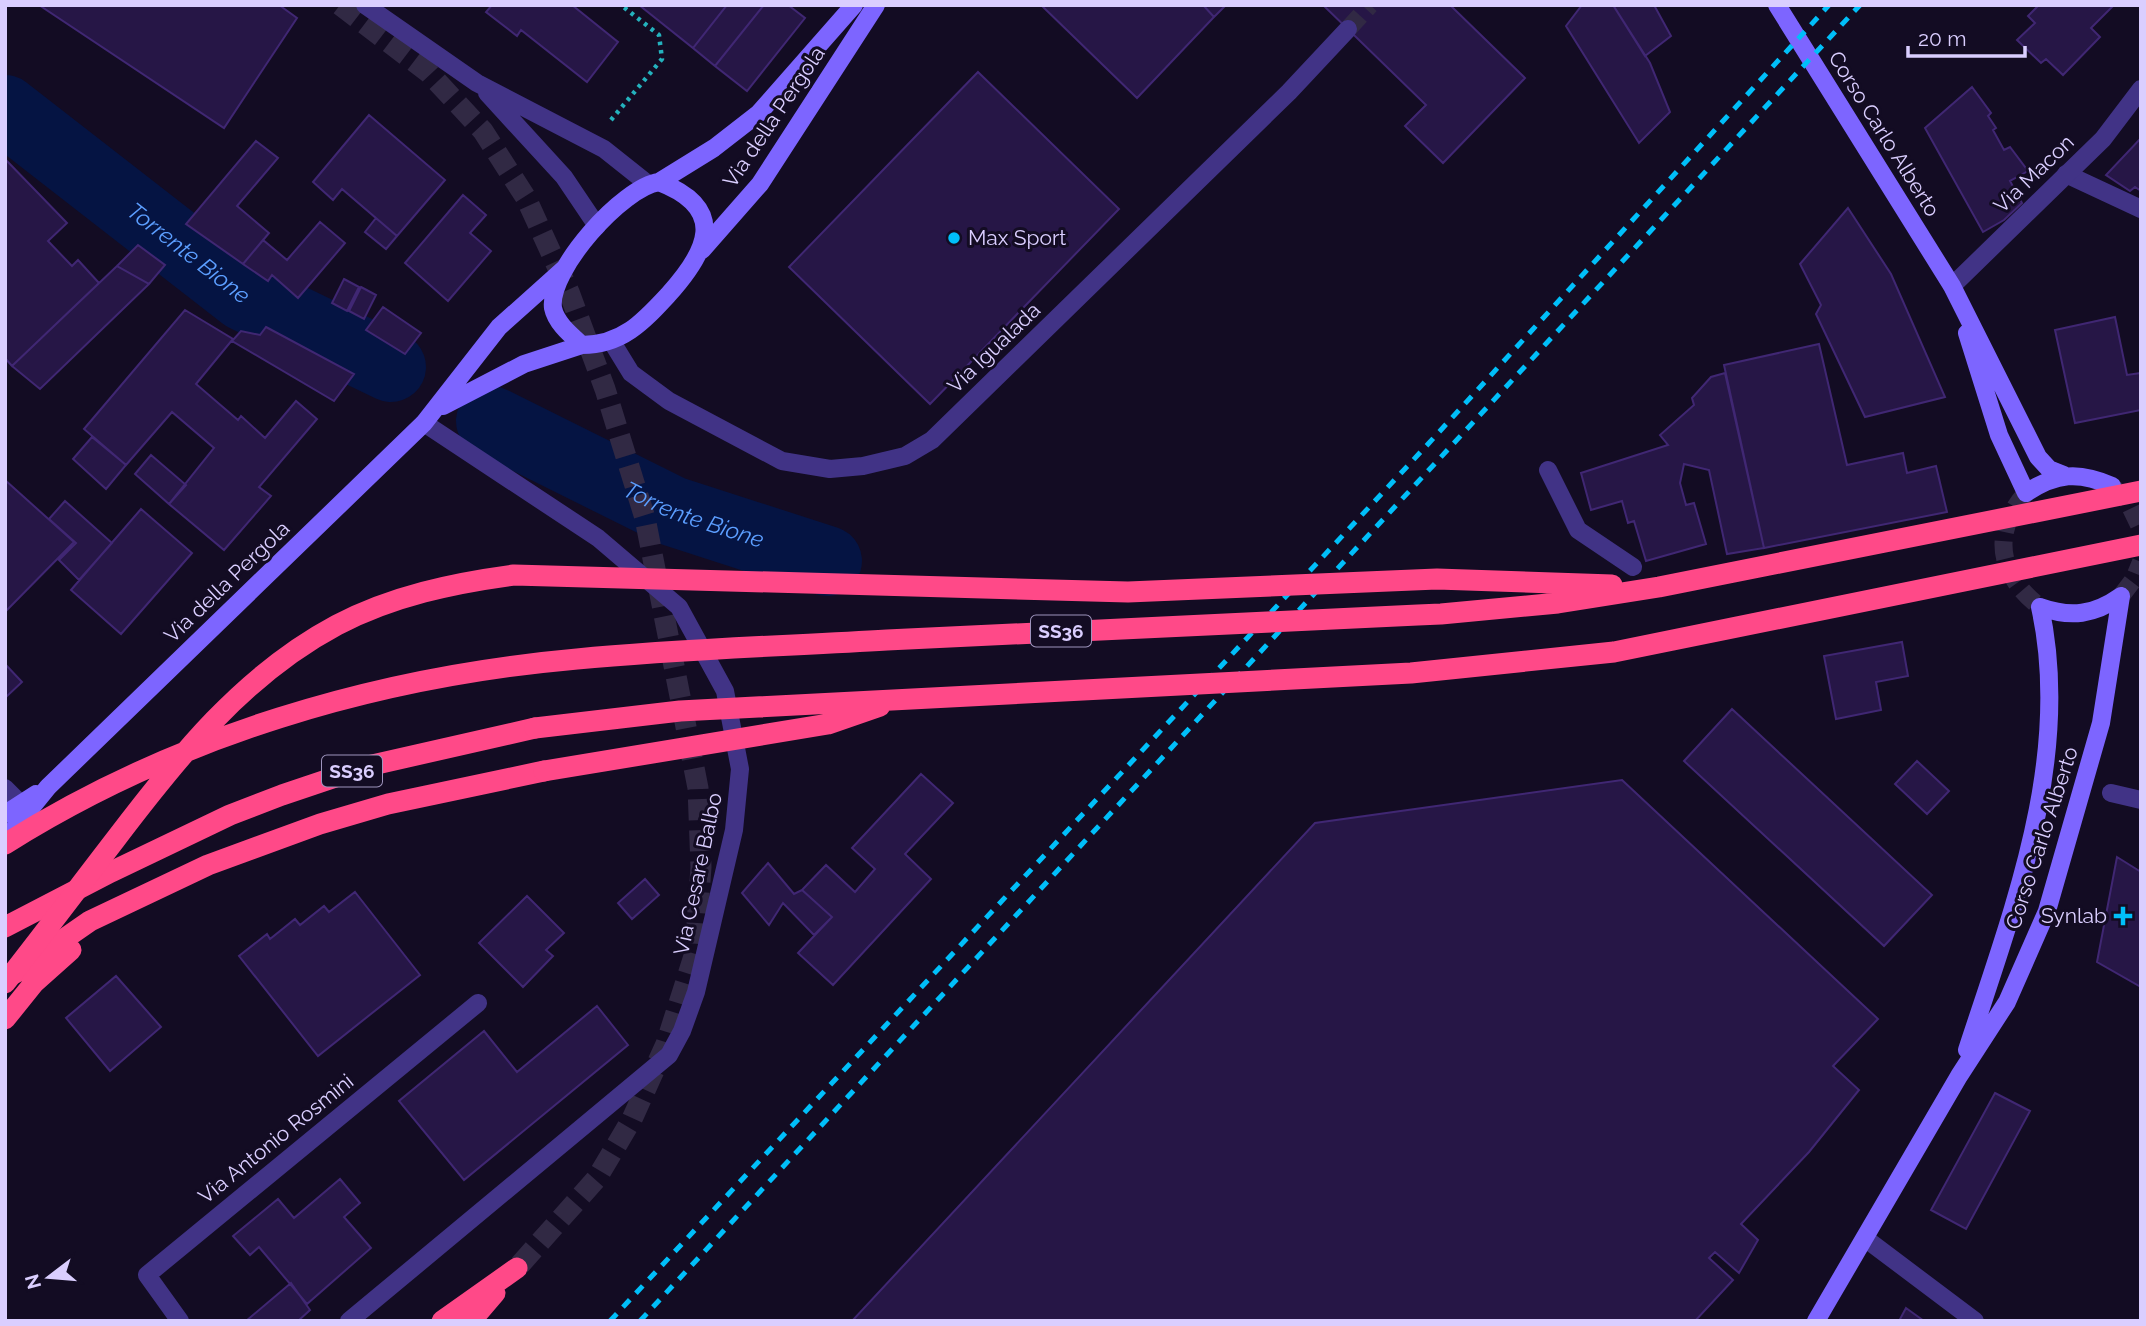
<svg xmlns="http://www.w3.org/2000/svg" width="2146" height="1326" font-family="Raleway,sans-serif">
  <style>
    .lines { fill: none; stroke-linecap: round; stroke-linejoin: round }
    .river { stroke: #051443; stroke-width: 70 }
    .building { fill: #261646; stroke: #402773; stroke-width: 2 }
    .street-tunnel { stroke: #312944; stroke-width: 18; stroke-dasharray: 18 9; stroke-linecap: butt }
    .secondary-tunnel { stroke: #312944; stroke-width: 18; stroke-dasharray: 18 9; stroke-linecap: butt }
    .highway-tunnel { stroke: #312944; stroke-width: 21; stroke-dasharray: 21 10; stroke-linecap: butt }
    .path { stroke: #24b2bd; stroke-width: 4.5; stroke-dasharray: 3.5 5; stroke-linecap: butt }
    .lane { stroke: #413386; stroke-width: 18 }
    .street { stroke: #413386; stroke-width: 18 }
    .secondary { stroke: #7d65ff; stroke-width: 18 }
    .highway { stroke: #ff4988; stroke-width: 21 }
    .rail { stroke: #00bff9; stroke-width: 5; stroke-dasharray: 10 9; stroke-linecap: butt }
    .highway-bridge { stroke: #ff4988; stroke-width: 21 }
    .poi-dot { fill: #00bff9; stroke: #130c23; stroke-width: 2.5 }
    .labels { text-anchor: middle; stroke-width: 6; stroke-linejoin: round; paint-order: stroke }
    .shield { fill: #130c23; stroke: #9e94bd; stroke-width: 2 }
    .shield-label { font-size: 19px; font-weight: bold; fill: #daceff }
    .street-label { font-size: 21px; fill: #daceff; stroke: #130c23 }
    .poi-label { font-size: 21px; fill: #daceff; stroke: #130c23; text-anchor: start }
    .water-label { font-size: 23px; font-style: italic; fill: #5c9eff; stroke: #130c23 }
  </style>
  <rect width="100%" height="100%" fill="#130c23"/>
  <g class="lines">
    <g class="river">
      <path id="s1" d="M5,110L244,296L391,367"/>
      <path id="s2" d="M491,421L672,511L827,561"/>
    </g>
  </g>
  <path class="building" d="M39,5H279L297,18L224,128Z
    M492,5H572L618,42L587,82L521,30L517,36L486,12Z
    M639,5H727L693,48Z
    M727,5H764L715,66L693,48Z
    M764,5H788L805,18L747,91L715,66Z
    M1041,5H1203L1214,17L1137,98Z
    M1203,5H1226L1214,17Z
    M1323,5H1450L1525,78L1443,163L1405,126L1426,105Z
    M1582,5H1613L1650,63L1670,112L1639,143L1566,26Z
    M1613,5H1654L1671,36L1645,56Z
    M2039,5H2114L2091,28L2100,37L2063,75L2046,59L2041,63L2017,40L2035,23L2028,16Z
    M978,72L1119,209L930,404L789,267Z
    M1972,87L1991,113L1988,116L1996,128L1993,130L2004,150L2010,147L2028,171L2010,181L2022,203L2004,220L1983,232L1925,128Z
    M369,115L445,180L397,236L342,189L333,200L313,182Z
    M2141,138V191L2135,187L2130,191L2106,175Z
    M256,141L278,158L237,206L269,233L243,264L186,224Z
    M5,159L67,223L48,241L72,266L78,260L99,283L12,366L5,358Z
    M463,195L486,215L470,233L491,251L448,301L405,263Z
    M1848,208L1891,274L1945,397L1865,417L1816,314L1821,305L1800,264Z
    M376,218L397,236L386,249L365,232Z
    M320,222L345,243L298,298L272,275L268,281L243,264L263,240L287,260Z
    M138,245L165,265L149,284L117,266Z
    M117,266L149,284L40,389L12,366Z
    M344,279L359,287L347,311L332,303Z
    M361,287L376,295L364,319L349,311Z
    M383,307L421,333L405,354L366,330Z
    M185,310L233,339L196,384L238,420L241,416L265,438L296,401L317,419L259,487L271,496L224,550L169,504L214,448L172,412L126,465L84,429Z
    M2115,317L2127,375L2141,373V410L2075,423L2055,330Z
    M266,327L354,374L334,401L232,341L241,331L260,335Z
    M1819,344L1847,465L1903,453L1907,473L1936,466L1947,512L1764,548L1724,365Z
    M1725,373L1764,548L1727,554L1709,470L1684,464L1680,483L1686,505L1694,503L1706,544L1646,561L1634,521L1628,523L1622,501L1591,510L1581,473L1668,445L1660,435L1694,405L1692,398L1711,377Z
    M92,437L126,465L106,489L73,459Z
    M151,455L186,485L169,504L135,474Z
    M5,480L74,542L5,612Z
    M65,501L112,543L79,580L59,560L76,543L49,519Z
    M141,509L192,553L121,634L71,590Z
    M1902,642L1908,676L1876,682L1881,710L1836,719L1824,656Z
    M5,664L22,682L5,698Z
    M1732,709L1932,895L1884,946L1684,761Z
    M1917,761L1949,791L1927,814L1895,784Z
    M921,774L953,803L905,854L931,879L833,985L798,953L832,917L802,890L826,865L855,892L875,869L852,848Z
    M1622,780L1878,1019L1833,1066L1859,1090L1809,1152L1741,1224L1758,1240L1739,1273L1715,1252L1709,1258L1733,1280L1695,1321H852L1315,823Z
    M2117,857L2141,872V987L2097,962Z
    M768,863L794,894L802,890L832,917L814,935L783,903L769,925L742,893Z
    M645,879L659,895L632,919L618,903Z
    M355,892L420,975L318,1056L239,956L267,934L270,939L295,919L300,925L324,906L329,912Z
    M527,896L564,933L546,950L553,956L523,987L479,943Z
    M116,976L161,1027L110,1071L66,1018Z
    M597,1006L628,1045L464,1180L399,1101L484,1031L517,1072Z
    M1995,1093L2030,1111L1966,1229L1931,1210Z
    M340,1179L360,1203L344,1217L371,1248L307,1304L259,1247L250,1255L233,1236L278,1199L294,1218Z
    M291,1283L310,1310L298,1321H246Z
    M1906,1308L1924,1321H1899Z"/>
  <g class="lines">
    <path class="street-tunnel" d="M1348,29L1370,5"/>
    <path class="secondary-tunnel" d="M2114,488L2127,500L2141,529
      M2026,493C1990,534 1999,575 2040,607
      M2121,596L2134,579L2141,562"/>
    <path class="highway-tunnel" d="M340,5L429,73L483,131L526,198L569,292L605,389L645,518L698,788L701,867L695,953L666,1044L632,1119L597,1178L517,1268"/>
    <path class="path" d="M611,120L662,59L659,35L621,5"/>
    <path class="lane" d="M2066,174L2141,209
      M1548,470L1578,530L1633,567
      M2111,793L2141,800"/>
    <path class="street" d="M365,5L477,83L604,149L648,184
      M487,93L564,177L597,226
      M1952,286L2103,139L2141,89
      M612,342L631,373L669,401L782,461L830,469L863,466L905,456L932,440L1289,92L1348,29
      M5,788L21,804
      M1866,1239L1975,1321
      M180,1321L147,1275L478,1003
      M349,1321L669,1055L682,1031L696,992L734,830L740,769L725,691L679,607L598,538L424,423"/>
    <path class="secondary" d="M1777,5L1952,286L2038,457L2049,469L2064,475
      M659,182C729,209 707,252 668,295C643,322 622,345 582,345C571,335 556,323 553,308C548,270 623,187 659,182Z
      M659,182L714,148L759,113L854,5
      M702,250L760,184L876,5
      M1967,333L1999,435L2026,493C2056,473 2079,471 2112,486
      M443,406L524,364L582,345
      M2040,607C2071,618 2094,615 2121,596
      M5,814L36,794
      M5,840L48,787L424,423L499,327L565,268
      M1967,1050C2013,909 2073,757 2040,607
      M1816,1321L1959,1076L2007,1002L2047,911L2101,723L2121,596"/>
    <path class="highway" d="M5,927L111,872L230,815L282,795L368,766L535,728
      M15,973L90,921L208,865L320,824L388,804L544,771
      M5,1019L34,983L71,950
      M442,1321L517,1268
      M471,1321L495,1293"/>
    <path class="rail" d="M610,1321L1429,443L1829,5
      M640,1321L1860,5"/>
    <path class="highway-bridge" d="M535,728L680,711L1411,673L1614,652L2141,545
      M544,771L828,724L880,706
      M5,844C177,736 375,677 577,659C680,649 784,646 887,640C1071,631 1256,622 1441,614L1558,603L1659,587L2141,491
      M5,983C42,936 78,888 115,840C178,757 243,675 337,625C392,596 454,583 514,575L1128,592L1437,579L1612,585"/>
  </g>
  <g class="poi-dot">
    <circle cx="954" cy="238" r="7"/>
    <path d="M2119.5 905.5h7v7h7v7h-7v7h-7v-7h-7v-7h7z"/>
  </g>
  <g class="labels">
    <g class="shield">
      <rect x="1031" y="615.5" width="60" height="31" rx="5"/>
      <rect x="322" y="755.5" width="60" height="31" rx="5"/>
    </g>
    <g class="shield-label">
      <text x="1061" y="638">SS36</text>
      <text x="352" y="778">SS36</text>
    </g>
    <g class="street-label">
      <text transform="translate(774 117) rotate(-56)" y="7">Via della Pergola</text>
      <text transform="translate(1884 134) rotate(58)" y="7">Corso Carlo Alberto</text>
      <text transform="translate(2034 174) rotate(-44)" y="7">Via Macon</text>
      <text transform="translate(994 348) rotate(-44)" y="7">Via Igualada</text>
      <text transform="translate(227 582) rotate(-44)" y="7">Via della Pergola</text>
      <text transform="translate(2042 838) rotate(-72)" y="7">Corso Carlo Alberto</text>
      <text transform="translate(698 874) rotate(-78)" y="7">Via Cesare Balbo</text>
      <text transform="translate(276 1139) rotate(-39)" y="7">Via Antonio Rosmini</text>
    </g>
    <g class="poi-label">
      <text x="968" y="245">Max Sport</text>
      <text x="2107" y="923" text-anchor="end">Synlab</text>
    </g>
    <g class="water-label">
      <text dy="8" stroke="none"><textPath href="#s1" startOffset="233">Torrente Bione</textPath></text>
      <text dy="8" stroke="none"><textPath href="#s2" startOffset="224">Torrente Bione</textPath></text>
    </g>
  </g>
  <rect width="2146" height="1326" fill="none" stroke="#daceff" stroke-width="14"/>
  <g transform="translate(49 1277) rotate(254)" stroke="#130c23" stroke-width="5" paint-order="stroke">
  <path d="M0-5L12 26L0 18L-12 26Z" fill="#daceff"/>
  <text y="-10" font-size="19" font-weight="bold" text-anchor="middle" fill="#daceff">N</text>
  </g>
  <path d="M1908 46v10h117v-10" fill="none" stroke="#daceff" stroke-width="3.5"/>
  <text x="1918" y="46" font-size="21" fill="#daceff" stroke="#130c23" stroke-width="5" paint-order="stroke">20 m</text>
</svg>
